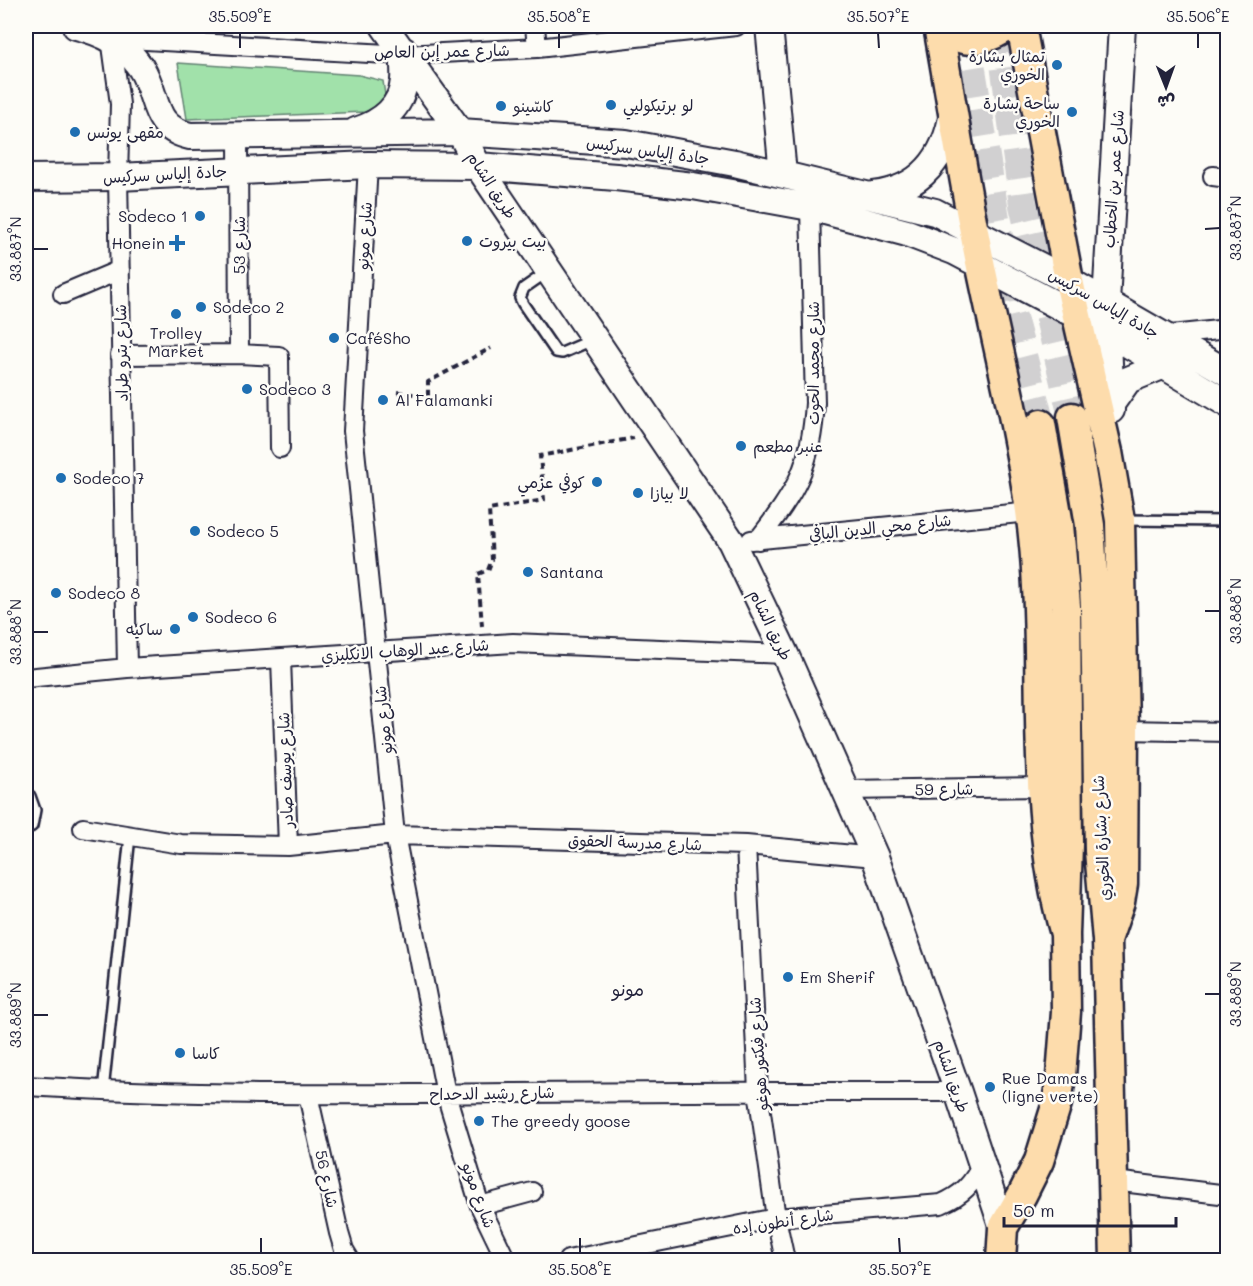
<svg xmlns="http://www.w3.org/2000/svg" width="1253" height="1286" font-family="Mali,'Playpen Sans Arabic',sans-serif">
  <style>
    .green { fill: #a1e1aa; stroke: #628272; stroke-width: 1.5 }
    .lines { fill: none; stroke-linecap: round; stroke-linejoin: round }
    .primary-tunnel { stroke: #d1d0d1; stroke-width: 28; stroke-dasharray: 28 14; stroke-linecap: butt }
    .lane-casing { stroke: #22223b; stroke-width: 14 }
    .street-casing { stroke: #22223b; stroke-width: 22 }
    .secondary-casing { stroke: #22223b; stroke-width: 30 }
    .primary-casing { stroke: #22223b; stroke-width: 33 }
    .path { stroke: #22223b; stroke-width: 4; stroke-dasharray: 6 4.5; stroke-linecap: butt }
    .lane { stroke: #fdfcf7; stroke-width: 9 }
    .street { stroke: #fdfcf7; stroke-width: 18 }
    .secondary { stroke: #fdfcf7; stroke-width: 26 }
    .primary { stroke: #fddcac; stroke-width: 28 }
    .ticks { fill: none; stroke: #22223b; stroke-width: 2 }
    .poi-dot { fill: #1f6fb2; stroke: #fdfcf7; stroke-width: 2 }
    .labels { text-anchor: middle; stroke-width: 5; stroke-linejoin: round; paint-order: stroke }
    .street-label { font-size: 16px; fill: #22223b; stroke: #fdfcf7 }
    .poi-label { font-size: 16px; fill: #22223b; stroke: #fdfcf7; text-anchor: start }
    .neighbourhood-label { font-size: 18px; fill: #22223b; stroke: #fdfcf7 }
    .neatline { fill: none; stroke: #22223b; stroke-width: 2 }
    .ticks-label { font-size: 15px; text-anchor: middle; fill: #22223b }
  </style>
  <rect width="100%" height="100%" fill="#fdfcf7"/>
  <filter id="ink" filterUnits="userSpaceOnUse"><feTurbulence type="fractalNoise" baseFrequency=".0167" numOctaves="2"/><feDisplacementMap in="SourceGraphic" scale="12" xChannelSelector="R" yChannelSelector="G"/><feConvolveMatrix kernelMatrix="1 2 1 2 8 2 1 2 1" color-interpolation-filters="sRGB"/></filter>
  <g filter="url(#ink)">
    <path class="green" d="M178,63L359,75L383,81L386,102L365,112L187,119Z"/>
    <g class="lines">
      <path class="primary-tunnel" d="M965,26L1010,306L1041,424
        M999,26L1023,205L1072,417"/>
      <g class="lane-casing">
        <path id="lane" d="M547,272L524,288L520,298L523,304L556,352L562,353L592,340
          M1122,520L1228,521
          M26,794L30,796L35,810L32,826L26,830
          M103,1091L130,836"/>
      </g>
      <g class="street-casing">
        <path id="street" d="M535,26L537,48
          M238,136L239,354
          M368,165L353,431L395,835L446,1094L480,1206L506,1260
          M1213,176L1228,178
          M63,294L120,270
          M1161,336L1228,329
          M120,355L239,354L279,356L280,448
          M751,540L1030,512
          M758,540C797,490 811,467 815,403L810,207
          M281,659L288,846
          M127,668L118,177L120,104L111,38L404,55L537,48L736,26
          M26,678L127,668L513,643L785,654
          M1124,730L1228,732
          M846,790L1042,787
          M83,828L181,844L288,846L395,835L746,845L875,857
          M746,845L758,1091L776,1218L785,1260
          M26,1086C188,1096 350,1095 513,1093C661,1092 810,1091 958,1092
          M308,1095L339,1233L344,1250L350,1260
          M1114,1181L1228,1195
          M480,1206L532,1192
          M568,1260L776,1218L941,1204C962,1195 973,1184 982,1164"/>
      </g>
      <g class="secondary-casing">
        <path id="secondary" d="M76,26C104,33 124,43 141,68C159,96 150,127 190,136L460,132L626,143L735,163L935,212L1069,281L1228,373
          M384,26L460,132L478,166L731,541L785,654L875,857L958,1092L1003,1228
          M769,26L783,174
          M356,131C381,123 402,108 404,80C405,70 403,61 404,51
          M26,178L118,177L368,165L478,166L616,177L693,186L810,207L907,233L954,251L1108,332L1228,404
          M874,195C921,189 946,157 953,112
          M1111,404L1106,302L1122,26
          M1111,410V404L1128,380L1162,366"/>
      </g>
      <g class="primary-casing">
        <path id="primary" d="M938,26C952,104 964,184 980,262C997,345 1018,427 1030,511C1050,651 1025,797 1065,934
          M944,26C948,29 952,34 956,36C972,45 995,36 1008,26
          M1021,26L1069,281L1108,452L1120,520L1124,730L1123,884L1120,902L1107,940
          M1072,417L1090,525L1095,605L1099,851L1107,940L1115,1260
          M1001,1260L1003,1228L1022,1195L1039,1161L1057,1103L1061,1076L1066,1012L1065,934L1068,844L1066,606L1059,525L1041,424"/>
      </g>
      <path class="path" d="M397,392L428,396V382L491,348
        M482,626L478,574L488,570L492,560L489,510L544,500L540,456L634,438"/>
      <use href="#lane" class="lane"/>
      <use href="#street" class="street"/>
      <use href="#secondary" class="secondary"/>
      <use href="#primary" class="primary"/>
    </g>
  </g>
  <path class="ticks" d="M240,33V48M559,33V48M878,33L879,48M1198,33V48M1205,229L1220,228M33,249H48M1205,611H1220M33,632H48M1205,994H1220M33,1015H48M261,1238V1253M580,1238V1253M899,1238L900,1253"/>
  <g class="poi-dot">
    <circle cx="1057" cy="65" r="6"/>
    <circle cx="611" cy="105" r="6"/>
    <circle cx="501" cy="106" r="6"/>
    <circle cx="1072" cy="112" r="6"/>
    <circle cx="75" cy="132" r="6"/>
    <circle cx="200" cy="216" r="6"/>
    <circle cx="467" cy="241" r="6"/>
    <path d="M174 234h6v6h6v6h-6v6h-6v-6h-6v-6h6z"/>
    <circle cx="201" cy="307" r="6"/>
    <circle cx="176" cy="314" r="6"/>
    <circle cx="334" cy="338" r="6"/>
    <circle cx="247" cy="389" r="6"/>
    <circle cx="383" cy="400" r="6"/>
    <circle cx="741" cy="446" r="6"/>
    <circle cx="61" cy="478" r="6"/>
    <circle cx="597" cy="482" r="6"/>
    <circle cx="638" cy="493" r="6"/>
    <circle cx="195" cy="531" r="6"/>
    <circle cx="528" cy="572" r="6"/>
    <circle cx="56" cy="593" r="6"/>
    <circle cx="193" cy="617" r="6"/>
    <circle cx="175" cy="629" r="6"/>
    <circle cx="788" cy="977" r="6"/>
    <circle cx="180" cy="1053" r="6"/>
    <circle cx="990" cy="1087" r="6"/>
    <circle cx="479" cy="1121" r="6"/>
  </g>
  <g class="labels">
    <g class="street-label">
      <text transform="translate(442 51) rotate(-1)" y="6">شارع عمر إبن العاص</text>
      <text transform="translate(648 150) rotate(8)" y="6">جادة إلياس سركيس</text>
      <text transform="translate(165 174) rotate(-3)" y="6">جادة إلياس سركيس</text>
      <text transform="translate(1113 179) rotate(-86)" y="6">شارع عمر بن الخطاب</text>
      <text transform="translate(492 185) rotate(57)" y="6">طريق الشام</text>
      <text transform="translate(364 236) rotate(-87)" y="6">شارع مونو</text>
      <text transform="translate(239 245) rotate(-90)" y="6">شارع 53</text>
      <text transform="translate(1104 303) rotate(30)" y="6">جادة إلياس سركيس</text>
      <text transform="translate(121 353) rotate(-91)" y="6">شارع بترو طراد</text>
      <text transform="translate(813 363) rotate(-90)" y="6">شارع محمد الحوت</text>
      <text transform="translate(880 527) rotate(-6)" y="6">شارع محي الدين اليافي</text>
      <text transform="translate(771 625) rotate(64)" y="6">طريق الشام</text>
      <text transform="translate(405 650) rotate(-4)" y="6">شارع عبد الوهاب الانكليزي</text>
      <text transform="translate(383 720) rotate(-96)" y="6">شارع مونو</text>
      <text transform="translate(285 770) rotate(-92)" y="6">شارع يوسف صادر</text>
      <text transform="translate(944 789) rotate(-1)" y="6">شارع 59</text>
      <text transform="translate(1101 838) rotate(-93)" y="6">شارع بشارة الخوري</text>
      <text transform="translate(635 842) rotate(2)" y="6">شارع مدرسة الحقوق</text>
      <text transform="translate(758 1054) rotate(-94)" y="6">شارع فيكتور هوغو</text>
      <text transform="translate(952 1076) rotate(71)" y="6">طريق الشام</text>
      <text transform="translate(492 1093) rotate(-1)" y="6">شارع رشيد الدحداح</text>
      <text transform="translate(327 1179) rotate(78)" y="6">شارع 56</text>
      <text transform="translate(479 1195) rotate(70)" y="6">شارع مونو</text>
      <text transform="translate(783 1221) rotate(-8)" y="6">شارع أنطون إده</text>
    </g>
    <g class="poi-label">
      <text x="1045" y="62" text-anchor="end">تمثال بشارة<tspan x="1045" dy="18">الخوري</tspan></text>
      <text x="1060" y="109" text-anchor="end">ساحة بشارة<tspan x="1060" dy="18">الخوري</tspan></text>
      <text x="623" y="111">لو برتيكوليي</text>
      <text x="513" y="112">كاسّينو</text>
      <text x="87" y="138">مقهى يونس</text>
      <text x="188" y="222" text-anchor="end">Sodeco 1</text>
      <text x="479" y="247">بيت بيروت</text>
      <text x="165" y="249" text-anchor="end">Honein</text>
      <text x="213" y="313">Sodeco 2</text>
      <text x="176" y="339" text-anchor="middle">Trolley<tspan x="176" dy="18">Market</tspan></text>
      <text x="346" y="344">CaféSho</text>
      <text x="259" y="395">Sodeco 3</text>
      <text x="395" y="406">Al Falamanki</text>
      <text x="753" y="452">عنبر مطعم</text>
      <text x="73" y="484">Sodeco 7</text>
      <text x="585" y="488" text-anchor="end">كوفي عزمي</text>
      <text x="650" y="499">لا بيازا</text>
      <text x="207" y="537">Sodeco 5</text>
      <text x="540" y="578">Santana</text>
      <text x="68" y="599">Sodeco 8</text>
      <text x="205" y="623">Sodeco 6</text>
      <text x="163" y="635" text-anchor="end">ساكيه</text>
      <text x="800" y="983">Em Sherif</text>
      <text x="192" y="1059">كاسا</text>
      <text x="1002" y="1084">Rue Damas<tspan x="1002" dy="18">(ligne verte)</tspan></text>
      <text x="491" y="1127">The greedy goose</text>
    </g>
    <g class="neighbourhood-label">
      <text x="628" y="996">مونو</text>
    </g>
  </g>
  <rect width="1253" height="1286" fill="none" stroke="#fdfcf7" stroke-width="66"/>
  <g transform="translate(1166 87) rotate(179)" stroke="#fdfcf7" stroke-width="4.5" paint-order="stroke">
  <path d="M0-4.5L10 22L0 15L-10 22Z" fill="#22223b"/>
  <text y="-9" font-size="16" font-weight="bold" text-anchor="middle" fill="#22223b">ش</text>
  </g>
  <path d="M1004 1217v9h172v-9" fill="none" stroke="#22223b" stroke-width="3"/>
  <text x="1013" y="1217" font-size="18" fill="#22223b" stroke="#fdfcf7" stroke-width="4.5" paint-order="stroke">50 m</text>
  <rect x="33" y="33" width="1187" height="1220" class="neatline"/>
  <g class="ticks-label">
    <text x="240" y="22">35.509°E</text>
    <text x="559" y="22">35.508°E</text>
    <text x="878" y="22">35.507°E</text>
    <text x="1198" y="22">35.506°E</text>
    <text transform="translate(1236 228) rotate(-90)" y="5">33.887°N</text>
    <text transform="translate(16 249) rotate(-90)" y="5">33.887°N</text>
    <text transform="translate(1236 611) rotate(-90)" y="5">33.888°N</text>
    <text transform="translate(16 632) rotate(-90)" y="5">33.888°N</text>
    <text transform="translate(1236 994) rotate(-90)" y="5">33.889°N</text>
    <text transform="translate(16 1015) rotate(-90)" y="5">33.889°N</text>
    <text x="261" y="1275">35.509°E</text>
    <text x="580" y="1275">35.508°E</text>
    <text x="900" y="1275">35.507°E</text>
  </g>
</svg>
